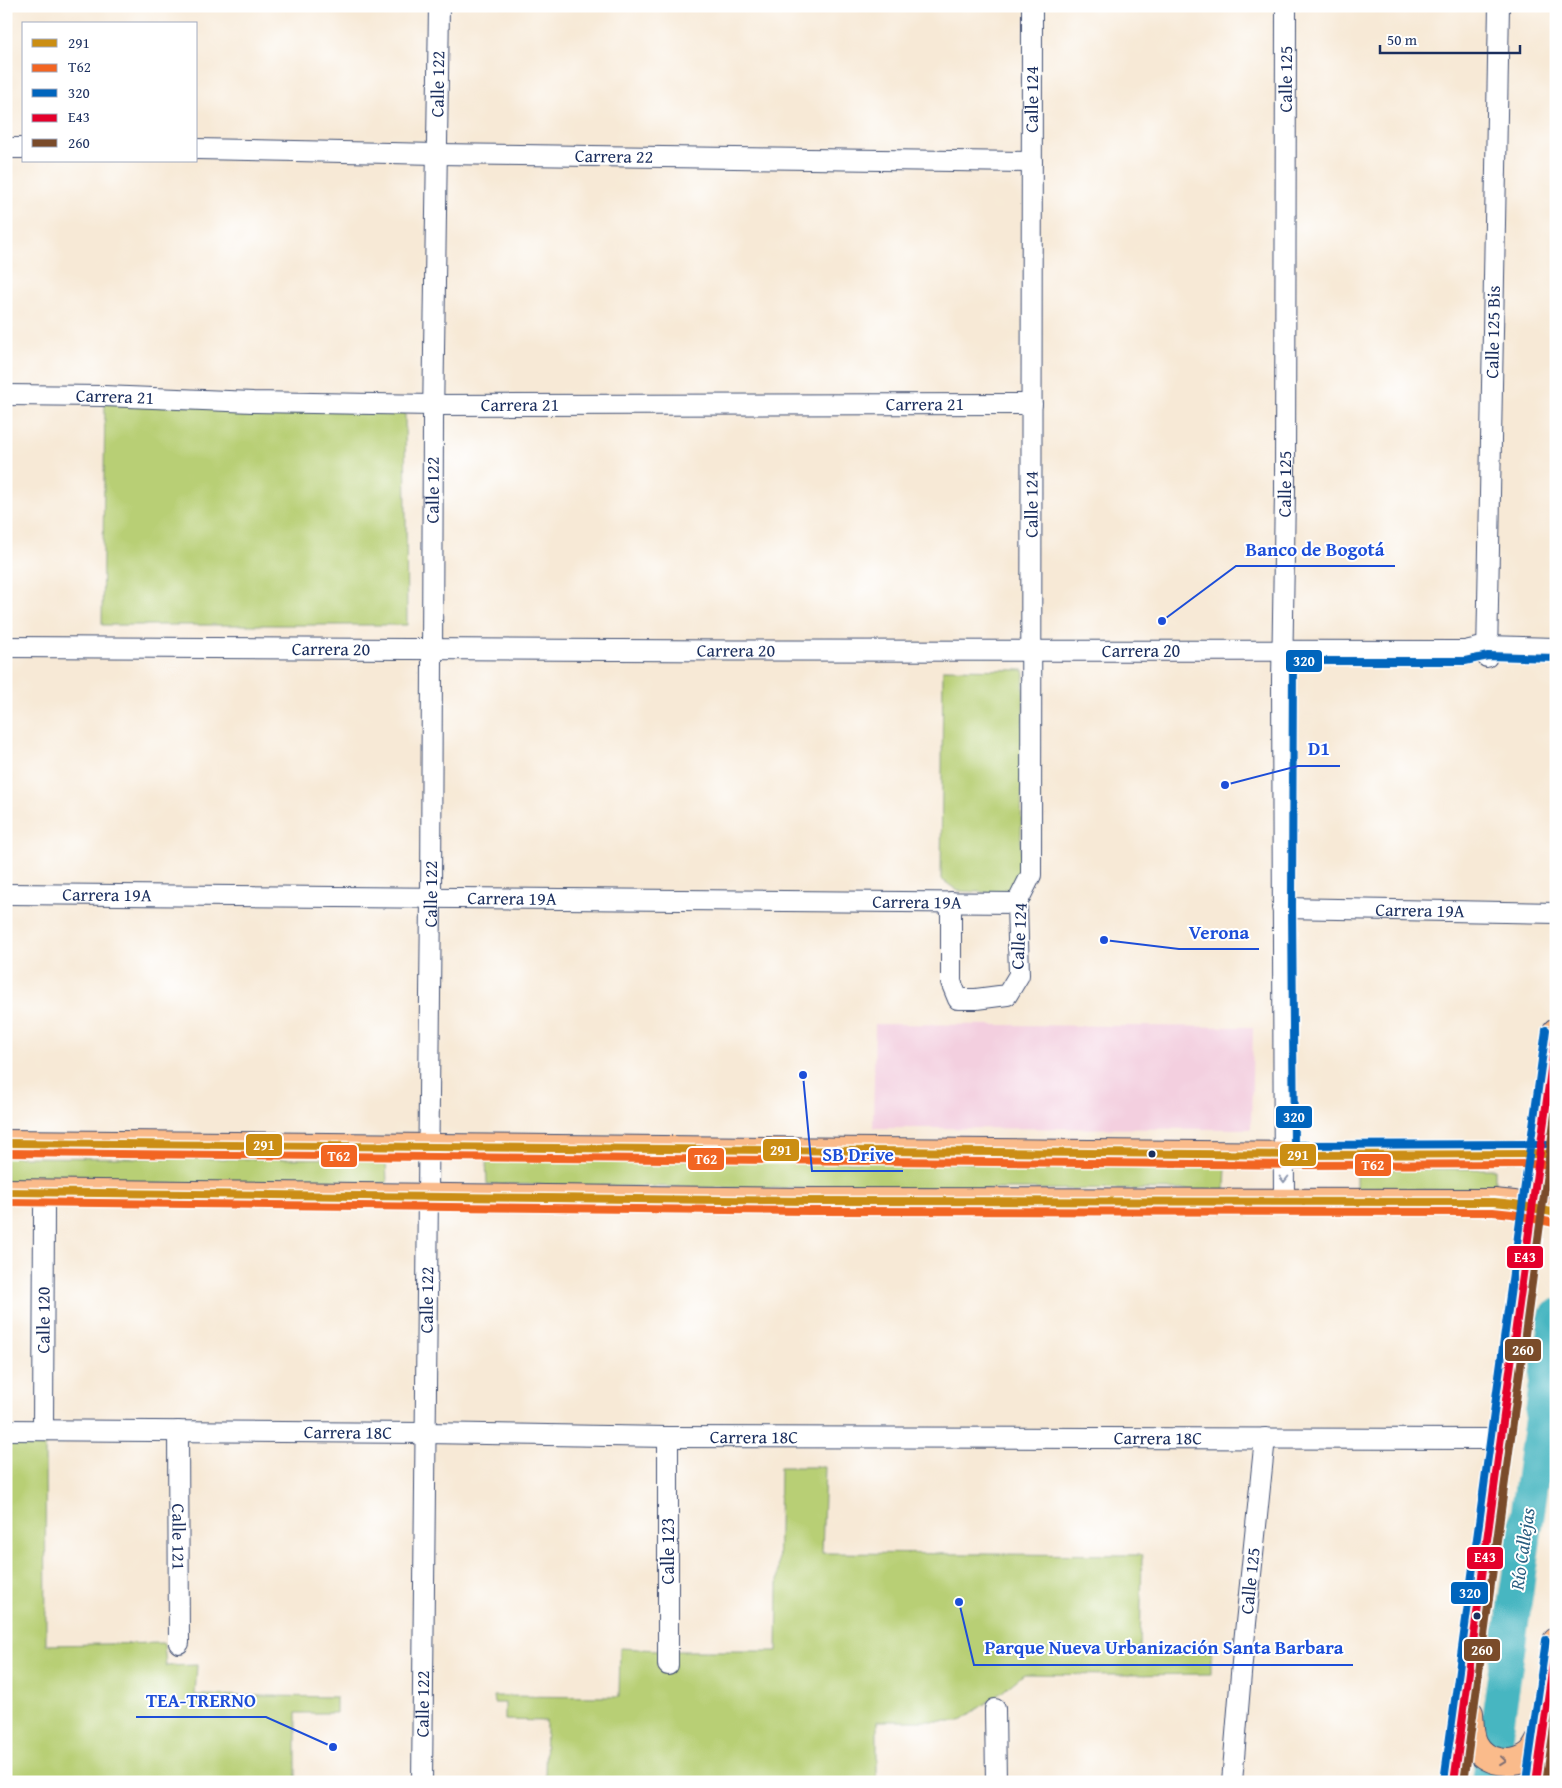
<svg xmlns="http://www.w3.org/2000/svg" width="1562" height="1788" font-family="'Gentium Book Plus',serif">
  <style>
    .built { fill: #f3cfdf }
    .green { fill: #b8cf74; stroke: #6a7f69 }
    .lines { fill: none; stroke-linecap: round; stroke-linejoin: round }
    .river { stroke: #47b6c1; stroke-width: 34 }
    .minor-casing { stroke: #3c4b70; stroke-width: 22 }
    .major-casing { stroke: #3c4b70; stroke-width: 28 }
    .minor { stroke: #fff; stroke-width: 20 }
    .major { stroke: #fabb8b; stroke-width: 26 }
    .bus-1-casing { stroke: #fff; stroke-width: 11 }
    .bus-2-casing { stroke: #fff; stroke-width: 11 }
    .bus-3-casing { stroke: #fff; stroke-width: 11 }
    .bus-4-casing { stroke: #fff; stroke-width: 11 }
    .bus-5-casing { stroke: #fff; stroke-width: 11 }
    .bus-1 { stroke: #cb8e13; stroke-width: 8 }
    .bus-2 { stroke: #f26522; stroke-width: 8 }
    .bus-3 { stroke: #0065bd; stroke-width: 8 }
    .bus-4 { stroke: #e4002b; stroke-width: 8 }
    .bus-5 { stroke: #7a4b2a; stroke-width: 8 }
    .oneway { stroke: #8d97ae }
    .oneway2 { stroke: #7f6e72 }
    .bus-dot { fill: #1b2f5e; stroke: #fff; stroke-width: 2 }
    .labels { text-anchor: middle; stroke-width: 4; stroke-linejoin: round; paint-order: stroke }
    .street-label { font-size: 18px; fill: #1b2f5e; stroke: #fff }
    .water-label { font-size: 19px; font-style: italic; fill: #2a5e81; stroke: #fff }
    .leader { fill: none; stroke: #1d4ed8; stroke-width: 2 }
    .callout-dot { fill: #1d4ed8; stroke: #fff; stroke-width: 2 }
    .callout-label { font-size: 19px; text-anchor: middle; font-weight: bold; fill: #1d4ed8; stroke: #fff; stroke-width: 4; stroke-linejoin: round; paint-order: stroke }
    .line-badge { stroke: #fff; stroke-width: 2 }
    .badge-label { font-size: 14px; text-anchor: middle; font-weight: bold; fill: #fff }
  </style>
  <rect width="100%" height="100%" fill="#fff"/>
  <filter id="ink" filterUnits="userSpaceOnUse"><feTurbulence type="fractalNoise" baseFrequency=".02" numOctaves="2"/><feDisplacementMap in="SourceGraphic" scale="10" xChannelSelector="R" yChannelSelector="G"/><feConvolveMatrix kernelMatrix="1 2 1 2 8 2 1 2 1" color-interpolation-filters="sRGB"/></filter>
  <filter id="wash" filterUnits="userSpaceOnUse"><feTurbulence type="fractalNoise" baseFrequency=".0096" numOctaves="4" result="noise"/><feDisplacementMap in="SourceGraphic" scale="20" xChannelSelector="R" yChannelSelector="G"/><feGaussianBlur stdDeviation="1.12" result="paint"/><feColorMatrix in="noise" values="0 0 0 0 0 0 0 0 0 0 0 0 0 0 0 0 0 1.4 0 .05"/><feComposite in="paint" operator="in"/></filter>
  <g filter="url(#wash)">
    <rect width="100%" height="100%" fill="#f7e9d6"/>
    <path class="built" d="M875,1024L1253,1027L1251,1129L873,1128Z"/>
    <path class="green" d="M105,402L405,413L407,625H102Z
      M943,669L1024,670L1020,894L958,891L941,879Z
      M6,1157L265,1159L386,1158L387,1183L116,1184L6,1183Z
      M486,1158L1226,1165L1225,1190L742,1188L487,1184Z
      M1356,1169H1495V1190H1356Z
      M6,1442H45L46,1645L164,1643L166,1666L197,1665L195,1695L336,1697V1713H296V1782H6Z
      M780,1467H825L822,1553L1142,1555L1140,1650L1211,1651V1674L1119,1675L1024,1674L1002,1692L960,1721H877V1782H545L546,1721L505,1720V1703H494L493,1696L619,1697L620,1648L678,1651H777Z"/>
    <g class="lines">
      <path class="river" d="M1489,1782L1556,1316"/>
    </g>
  </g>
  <g filter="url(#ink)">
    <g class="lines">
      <g class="minor-casing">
        <g id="minor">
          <path d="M6,148H24"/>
          <path id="s1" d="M196,149L437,154L1032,162"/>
          <path id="s2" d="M6,395L103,396L253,402L433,405L1032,404"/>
          <path id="s3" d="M6,647C492,651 979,651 1465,651L1487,646L1556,648"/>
          <path id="s4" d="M1487,657L1499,6"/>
          <path id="s5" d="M6,894L1017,903"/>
          <path id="s6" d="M951,902V982L958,999H976L1007,995L1019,975L1017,903L1031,875L1032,6"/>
          <path id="s7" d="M1282,908L1556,913"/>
          <path id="s8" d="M1284,1203L1282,680L1285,491L1286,6"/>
          <path id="s9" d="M6,1430L425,1433L668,1437L1501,1439"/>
          <path id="s10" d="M43,1430L44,1209"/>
          <path id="s11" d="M178,1431L179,1643"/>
          <path d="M668,1665V1437"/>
          <path d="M995,1709L996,1782"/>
          <path id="s12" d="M422,1782L431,898L433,420L439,6"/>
          <path id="s13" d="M1232,1782L1242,1662L1265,1438"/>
        </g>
      </g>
      <g class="major-casing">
        <path id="major" d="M6,1143L1310,1155L1556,1154
          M6,1192L811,1201L1494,1202L1514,1204L1556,1213
          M1470,1713C1471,1724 1470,1735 1475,1744C1485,1764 1514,1767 1530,1754C1536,1749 1539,1740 1543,1734
          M1454,1782L1556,1031
          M1536,1782L1556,1641"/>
      </g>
      <use href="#minor" class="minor"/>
      <use href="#major" class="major"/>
      <g class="bus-1-casing">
        <path id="bus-1" d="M6,1143L1310,1155L1556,1154
          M6,1192L811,1201L1494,1202L1514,1204L1556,1213"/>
      </g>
      <g class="bus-2-casing">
        <path id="bus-2" d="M6,1153L1310,1165L1556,1164
          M6,1202L811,1211L1493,1212L1512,1214L1554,1223"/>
      </g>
      <g class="bus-3-casing">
        <path id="bus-3" d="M1556,658L1488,656L1465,661H1293L1292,908L1294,1145L1556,1144
          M1444,1781L1546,1030
          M1526,1781L1546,1640"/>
      </g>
      <g class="bus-4-casing">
        <path id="bus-4" d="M1454,1782L1556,1033
          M1536,1782L1556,1643"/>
      </g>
      <g class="bus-5-casing">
        <path id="bus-5" d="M1464,1782L1556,1107
          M1546,1782L1556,1714"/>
      </g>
      <use href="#bus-1" class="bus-1"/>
      <use href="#bus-2" class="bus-2"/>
      <use href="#bus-3" class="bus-3"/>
      <use href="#bus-4" class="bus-4"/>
      <use href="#bus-5" class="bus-5"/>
    </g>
    <defs><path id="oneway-chevron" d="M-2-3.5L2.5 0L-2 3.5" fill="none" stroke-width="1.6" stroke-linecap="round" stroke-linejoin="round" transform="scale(1.25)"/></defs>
    <use class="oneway" href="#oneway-chevron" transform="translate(1284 1179) rotate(90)"/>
    <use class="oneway2" href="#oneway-chevron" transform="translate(1503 1761) rotate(6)"/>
  </g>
  <g class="bus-dot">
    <circle cx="1152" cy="1154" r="4.5"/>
    <circle cx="1477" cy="1616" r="4.5"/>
  </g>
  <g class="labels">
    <g class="street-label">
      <text dy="6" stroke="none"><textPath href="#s8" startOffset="1124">Calle 125</textPath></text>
      <text dy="6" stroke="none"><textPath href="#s12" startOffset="1698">Calle 122</textPath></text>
      <text dy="6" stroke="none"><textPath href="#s6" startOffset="1050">Calle 124</textPath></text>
      <text dy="6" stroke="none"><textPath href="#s1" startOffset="418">Carrera 22</textPath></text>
      <text dy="6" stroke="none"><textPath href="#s4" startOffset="325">Calle 125 Bis</textPath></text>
      <text dy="6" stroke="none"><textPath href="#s2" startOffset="109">Carrera 21</textPath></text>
      <text dy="6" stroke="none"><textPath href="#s2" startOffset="919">Carrera 21</textPath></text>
      <text dy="6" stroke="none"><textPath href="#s2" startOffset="514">Carrera 21</textPath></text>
      <text dy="6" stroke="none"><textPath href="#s8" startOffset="719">Calle 125</textPath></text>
      <text dy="6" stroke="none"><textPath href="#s12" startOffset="1292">Calle 122</textPath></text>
      <text dy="6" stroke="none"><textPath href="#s6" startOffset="645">Calle 124</textPath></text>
      <text dy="6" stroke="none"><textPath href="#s3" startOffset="325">Carrera 20</textPath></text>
      <text dy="6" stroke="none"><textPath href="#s3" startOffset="730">Carrera 20</textPath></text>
      <text dy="6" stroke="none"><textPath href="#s3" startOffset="1135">Carrera 20</textPath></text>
      <text dy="6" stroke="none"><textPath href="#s5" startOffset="101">Carrera 19A</textPath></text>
      <text dy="6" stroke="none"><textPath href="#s12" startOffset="888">Calle 122</textPath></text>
      <text dy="6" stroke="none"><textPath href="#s5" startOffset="506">Carrera 19A</textPath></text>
      <text dy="6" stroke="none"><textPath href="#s5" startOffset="911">Carrera 19A</textPath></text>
      <text dy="6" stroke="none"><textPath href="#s7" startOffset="138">Carrera 19A</textPath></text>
      <text transform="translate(1019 936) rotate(-87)" y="6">Calle 124</text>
      <text dy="6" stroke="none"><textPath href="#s12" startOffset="482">Calle 122</textPath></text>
      <text dy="6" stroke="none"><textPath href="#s10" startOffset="110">Calle 120</textPath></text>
      <text dy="6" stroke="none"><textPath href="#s9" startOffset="342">Carrera 18C</textPath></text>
      <text dy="6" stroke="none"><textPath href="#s9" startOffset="748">Carrera 18C</textPath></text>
      <text dy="6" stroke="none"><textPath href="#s9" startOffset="1152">Carrera 18C</textPath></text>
      <text dy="6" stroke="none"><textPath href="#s11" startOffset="106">Calle 121</textPath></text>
      <text transform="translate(668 1551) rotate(-90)" y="6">Calle 123</text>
      <text dy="6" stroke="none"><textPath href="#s13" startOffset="202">Calle 125</textPath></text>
      <text dy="6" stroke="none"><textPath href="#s12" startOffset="78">Calle 122</textPath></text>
    </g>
    <g class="water-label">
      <text transform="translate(1522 1549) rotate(-82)" y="7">Río Callejas</text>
    </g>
  </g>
  <path class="leader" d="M1162 621L1236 566H1395M1225 785L1298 766H1340M1104 940L1179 949H1259M803 1075L812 1171H903M959 1602L974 1665H1353M333 1747L266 1717H136"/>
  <g class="callout-dot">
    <circle cx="1162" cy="621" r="5"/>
    <circle cx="1225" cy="785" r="5"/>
    <circle cx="1104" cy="940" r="5"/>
    <circle cx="803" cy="1075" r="5"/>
    <circle cx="959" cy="1602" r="5"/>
    <circle cx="333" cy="1747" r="5"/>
  </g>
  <g class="callout-label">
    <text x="1315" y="556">Banco de Bogotá</text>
    <text x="1319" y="755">D1</text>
    <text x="1219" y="939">Verona</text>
    <text x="858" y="1161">SB Drive</text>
    <text x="1164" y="1654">Parque Nueva Urbanización Santa Barbara</text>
    <text x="201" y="1707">TEA-TRERNO</text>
  </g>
  <g class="line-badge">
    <rect x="1285" y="649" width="38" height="24" rx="5" fill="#0065bd"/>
    <rect x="1275" y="1105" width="38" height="24" rx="5" fill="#0065bd"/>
    <rect x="245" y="1133" width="38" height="24" rx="5" fill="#cb8e13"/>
    <rect x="762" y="1138" width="38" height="24" rx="5" fill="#cb8e13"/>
    <rect x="1279" y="1143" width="38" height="24" rx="5" fill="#cb8e13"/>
    <rect x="320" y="1144" width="38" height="24" rx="5" fill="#f26522"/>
    <rect x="687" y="1147" width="38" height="24" rx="5" fill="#f26522"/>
    <rect x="1354" y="1153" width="38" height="24" rx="5" fill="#f26522"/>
    <rect x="1506" y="1245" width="38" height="24" rx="5" fill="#e4002b"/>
    <rect x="1504" y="1338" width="38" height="24" rx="5" fill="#7a4b2a"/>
    <rect x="1466" y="1546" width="38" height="24" rx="5" fill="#e4002b"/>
    <rect x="1450" y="1581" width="39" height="24" rx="5" fill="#0065bd"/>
    <rect x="1463" y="1638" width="38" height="24" rx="5" fill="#7a4b2a"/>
  </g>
  <g class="badge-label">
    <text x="1304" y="666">320</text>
    <text x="1294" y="1122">320</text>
    <text x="264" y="1150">291</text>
    <text x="781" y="1155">291</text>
    <text x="1298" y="1160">291</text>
    <text x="339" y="1161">T62</text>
    <text x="706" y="1164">T62</text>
    <text x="1373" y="1170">T62</text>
    <text x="1525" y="1262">E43</text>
    <text x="1523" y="1355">260</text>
    <text x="1485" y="1562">E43</text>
    <text x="1470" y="1598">320</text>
    <text x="1482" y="1655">260</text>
  </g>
  <rect width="1562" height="1788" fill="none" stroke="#fff" stroke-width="25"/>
  <rect x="22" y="22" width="175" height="140" fill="#ffffff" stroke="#a4acbf"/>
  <rect x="32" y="39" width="25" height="8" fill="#cb8e13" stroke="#a4acbf"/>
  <text x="68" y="48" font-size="15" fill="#1b2f5e">291</text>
  <rect x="32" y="64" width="25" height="8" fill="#f26522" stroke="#a4acbf"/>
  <text x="68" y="72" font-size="15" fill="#1b2f5e">T62</text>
  <rect x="32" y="89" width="25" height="8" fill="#0065bd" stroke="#a4acbf"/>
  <text x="68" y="98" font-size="15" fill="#1b2f5e">320</text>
  <rect x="32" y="114" width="25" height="8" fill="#e4002b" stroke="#a4acbf"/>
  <text x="68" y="122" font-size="15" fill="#1b2f5e">E43</text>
  <rect x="32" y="139" width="25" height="8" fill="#7a4b2a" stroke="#a4acbf"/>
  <text x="68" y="148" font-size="15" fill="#1b2f5e">260</text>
  <path d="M1380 45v8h140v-8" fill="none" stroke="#1b2f5e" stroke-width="2.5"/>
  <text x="1387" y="45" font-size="15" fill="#1b2f5e" stroke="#ffffff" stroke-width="4" paint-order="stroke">50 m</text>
</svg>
